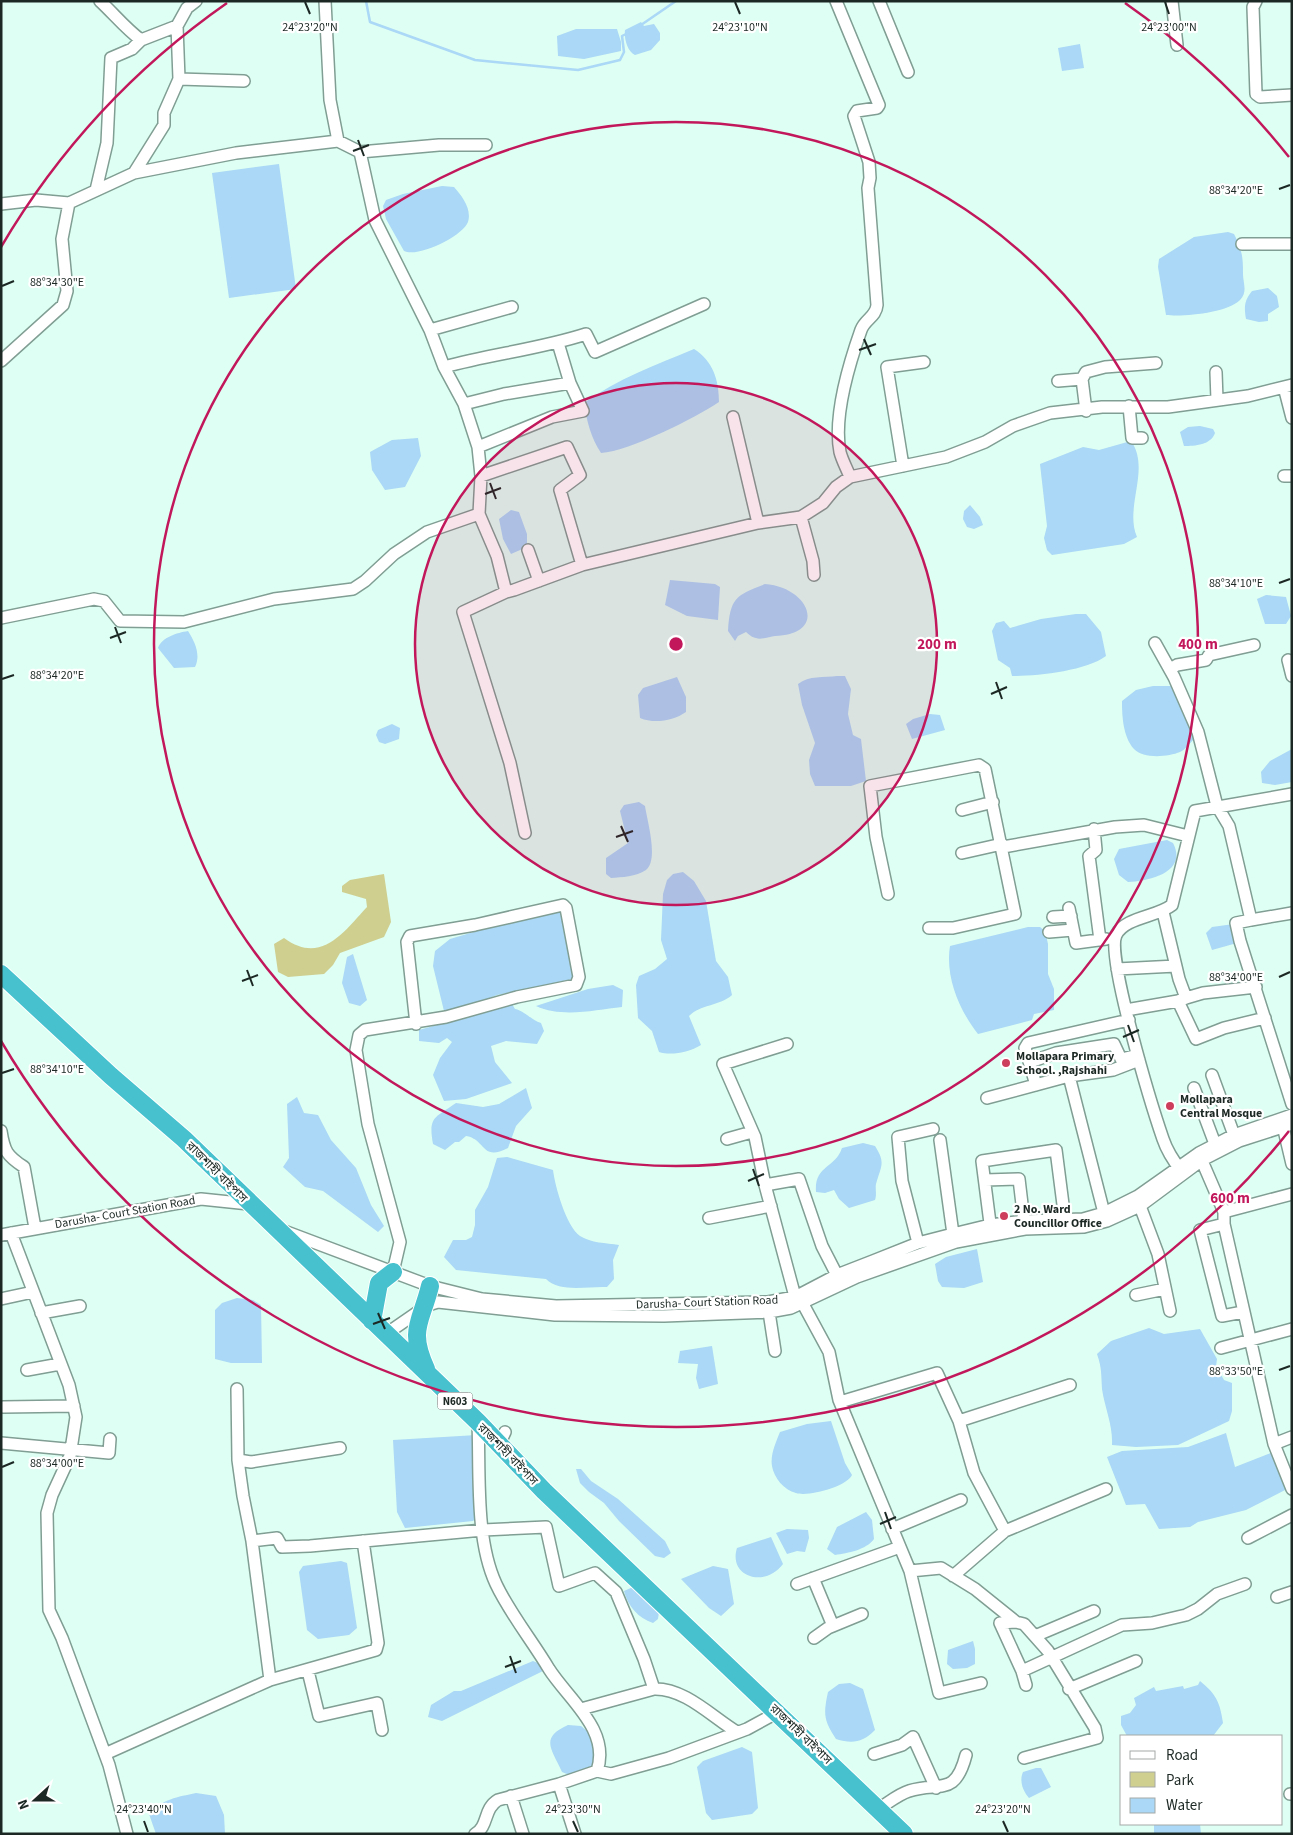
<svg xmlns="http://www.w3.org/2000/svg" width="1293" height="1835" font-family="'Source Sans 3','Noto Sans Bengali',sans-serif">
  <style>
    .green { fill: #cfcf90 }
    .water { fill: #aad8f6 }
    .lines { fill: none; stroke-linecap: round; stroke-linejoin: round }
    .stream { stroke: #aad8f6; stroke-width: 2.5 }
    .minor-casing { stroke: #809e93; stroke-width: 14 }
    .highway-casing { stroke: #fff; stroke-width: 20 }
    .minor { stroke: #fff; stroke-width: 11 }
    .highway { stroke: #46c1cd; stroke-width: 18 }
    .ticks { fill: none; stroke: #1c2824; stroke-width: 2 }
    .ring { fill: none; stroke: #c2185b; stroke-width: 2.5 }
    .poi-dot { fill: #cd3d5c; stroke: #fff; stroke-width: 2 }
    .labels { text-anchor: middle; stroke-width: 4.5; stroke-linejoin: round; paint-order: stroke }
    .shield { fill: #fff; stroke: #606866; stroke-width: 1 }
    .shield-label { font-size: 11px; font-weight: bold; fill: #1c2824 }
    .poi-label { font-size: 12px; font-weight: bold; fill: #1c2824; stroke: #fff; text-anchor: start }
    .street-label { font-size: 12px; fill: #1c2824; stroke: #fff }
    .ticks-label { font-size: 12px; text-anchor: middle; fill: #1c2824; stroke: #fff; stroke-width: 4.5; stroke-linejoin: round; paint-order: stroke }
    .centre { fill: #c2185b; stroke: #fff; stroke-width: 2.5 }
    .ring-label { font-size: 15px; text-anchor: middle; font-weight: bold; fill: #c2185b; stroke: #fff; stroke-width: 4.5; stroke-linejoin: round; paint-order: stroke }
  </style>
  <rect width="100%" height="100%" fill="#defff3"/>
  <path class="green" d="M384,874L391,922L384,937L340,953L333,965L324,974L288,977L278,972L274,944L284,938C321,965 343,933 367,907L366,899L342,892V886L350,880Z"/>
  <path class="water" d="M641,22L644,26L654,24L660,33V40L651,50L635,55C627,51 624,38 625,30Z
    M576,29H617L621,42V51L584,59L558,56L557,36Z
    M1080,44L1084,68L1062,71L1058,48Z
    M279,164L296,289L229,298L212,173Z
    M442,186L454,187C462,196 472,209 468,222C463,236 418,258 404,251L386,219L383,206L386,200L403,194Z
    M1228,232L1234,234C1242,250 1243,256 1243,274C1243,283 1248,292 1240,300C1227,313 1184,317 1166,315L1158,267L1159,259L1194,237Z
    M1268,288L1277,296L1279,307L1268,314V321L1259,322L1246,319C1244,307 1244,301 1252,291Z
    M694,349C713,361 719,380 719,402C695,418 630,451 601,453C591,438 587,422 584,403C617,379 656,365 694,349Z
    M1200,426L1213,429L1215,433C1211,445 1195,446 1184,446L1180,432L1188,427Z
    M418,438L421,456L405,487L385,490L372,470L370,452L392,440Z
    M1131,441C1151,469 1124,507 1137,537L1124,544L1052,555L1047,550L1044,538L1047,526L1040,464L1083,447L1099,450Z
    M970,505L980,517L983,525L974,529L967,527L963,519L964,511Z
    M511,510L519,512L527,534V547L511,554L503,539L499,519Z
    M670,580L715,584L720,587L718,620L687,616L665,605Z
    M765,584C809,587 829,634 775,636C770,637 760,640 756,638C753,638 748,634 746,632L738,636L735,641L728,631C730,598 736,595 765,584Z
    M1266,595L1286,597L1291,616L1286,624H1265L1257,599Z
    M1076,614H1086L1101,632L1106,656C1086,671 1037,676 1012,676L1010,668L998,660L992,631L996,623L1004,621L1010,628L1041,619Z
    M188,631C195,642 201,655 195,667L174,668L158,648C162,637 177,633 188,631Z
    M837,676H845L851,689L848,714L853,735L861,739L866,781L851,786H815L810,774L809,760L815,743L802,705L798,684C809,675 824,678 837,676Z
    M677,677L686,697V712C673,721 654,724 640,718L638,695L643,688Z
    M1153,686H1172L1194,735V739C1190,743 1185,750 1180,752C1168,757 1143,759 1134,749C1123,737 1122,716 1122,701L1136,690Z
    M930,714L940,715L945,730L912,739L906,724L913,719Z
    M392,724L400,728L399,739L385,744L379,742L376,735L378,730Z
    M1292,749V782L1275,785L1262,783L1261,772L1270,761Z
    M639,802L645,806C647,820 659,860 646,870C636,877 622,877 611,878L606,874V858L628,843L620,811L624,805Z
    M1167,840L1173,843C1188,872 1150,881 1128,882L1119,875L1114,859L1119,849Z
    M683,872L694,881L706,901L716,961L728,977L732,995C720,1006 701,1004 689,1016L701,1045C690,1052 671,1056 659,1052L652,1031L638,1018L636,985L639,976L655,969L667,959L661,940L663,894L667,880L673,874Z
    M562,911L571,940L573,979L497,995L448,1014L444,1011L433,966L435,951L450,939L535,914Z
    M1234,924L1237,943L1212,950L1206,933L1212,927Z
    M1028,927H1040L1045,931L1048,944V974L1054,989V1010L1034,1014L1032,1020L978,1034C959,1010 945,976 950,946Z
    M353,954L367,1000L360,1006L349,1003L342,983L347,957Z
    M613,985L623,990L622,1007C595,1010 562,1018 536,1006L588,989Z
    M512,1004L515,1009C525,1011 531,1020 541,1023L544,1031L537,1044L506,1041L491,1046L495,1062L512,1083L466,1099L444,1101L433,1075L440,1058L452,1042L447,1038L439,1043L419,1041V1030Z
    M526,1088L532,1108L516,1126L508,1148C481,1162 486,1139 466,1136L459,1142H455L445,1150L433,1144C428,1116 435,1118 456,1103L483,1107L499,1104Z
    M297,1097L304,1113L318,1115L331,1140L356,1168L371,1205L384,1226L378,1232L323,1191L305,1187L283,1167L289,1158L287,1104Z
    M863,1143L875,1146C886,1163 881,1166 876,1184C875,1189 877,1194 875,1200L849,1208L839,1199L834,1190L825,1193L816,1192C814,1165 835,1169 842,1148Z
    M507,1157L553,1170C555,1186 566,1226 580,1236C591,1243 606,1243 619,1245L613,1260L614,1279L607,1287C588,1286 560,1293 546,1279L456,1270L444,1257L453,1240H466L472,1237L475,1225V1210L488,1187L497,1158Z
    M977,1249L983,1282L964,1288L942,1287L938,1281L935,1264L946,1257Z
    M237,1298L253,1300L261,1305L262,1363H231L215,1359V1310L222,1303Z
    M1149,1328L1164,1334L1200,1329L1217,1359L1216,1366L1224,1380L1232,1383V1411L1229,1421L1178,1445L1136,1447L1112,1445C1113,1425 1105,1409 1102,1389C1101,1375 1102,1368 1097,1354L1111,1341Z
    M712,1346L718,1384L699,1389L696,1378L698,1364L678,1363L680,1351Z
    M831,1421L845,1463L852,1475C846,1487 808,1497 796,1493C784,1490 774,1478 772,1466C770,1455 776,1442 780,1432L807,1424Z
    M1226,1433L1235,1467L1273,1452L1287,1489L1246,1510L1198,1522L1190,1527L1159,1529L1145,1504L1126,1505L1107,1457L1122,1451L1188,1447Z
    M477,1435L481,1514L473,1521L405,1528L397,1512L393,1440Z
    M576,1469H581L591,1481L618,1499L665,1541L671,1553L664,1558L655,1556L619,1521L604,1503L589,1492L580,1483Z
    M866,1512L872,1520L874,1539C866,1550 848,1553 835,1555L827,1549L837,1527Z
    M787,1529L808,1530L809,1538L805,1552L797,1551L787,1554L776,1533Z
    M771,1537L783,1564C764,1589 728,1576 737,1548Z
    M341,1561L347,1563L357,1628L349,1635L318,1639L307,1630L299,1572L303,1566Z
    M713,1566L728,1569L734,1604L721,1616L709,1608L681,1579Z
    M633,1587L659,1612L658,1619L653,1623C638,1618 628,1606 624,1591Z
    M973,1641L975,1649V1664L967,1668L953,1669L947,1664L948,1650Z
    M533,1661L540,1664L543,1671L442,1721L428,1717L431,1705L454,1691H461Z
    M1200,1681C1216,1694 1220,1702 1223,1723L1213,1736H1127L1121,1725V1716L1130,1713L1136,1705L1134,1698L1154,1687L1156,1691L1183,1686L1184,1689L1198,1685Z
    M850,1683L863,1689L875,1730C862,1743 852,1744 836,1739C824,1720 823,1715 828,1692L839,1684Z
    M568,1725L581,1726L593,1736L596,1763L586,1771L572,1776L562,1772C552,1749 539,1738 568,1725Z
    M742,1747L752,1752L758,1808L752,1814L712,1820L706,1813L697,1767L703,1761Z
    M1036,1768H1041L1051,1787L1029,1798C1023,1791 1019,1781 1023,1772Z
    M196,1793L216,1796L224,1815L225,1834H156L149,1814C162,1799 178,1797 196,1793Z
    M1154,1824H1200L1201,1834H1154Z"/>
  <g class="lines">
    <path class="stream" d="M366,1L370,22L475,60L578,70L620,60L624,52L622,36L628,33
      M641,25L676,1"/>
    <g class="minor-casing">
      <path id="minor" d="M100,1C114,14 126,29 141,40L177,26
        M325,1L330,100L338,141L360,152L375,220L430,330L444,367L464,404L478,447L481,476L479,514
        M836,1L879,105L877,108L857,111L854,116L869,162L870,178L868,188L877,305C876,317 865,319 861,330C849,364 833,416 840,452C842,460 847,469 850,477
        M879,1L908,72
        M1172,1L1177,45
        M1256,1L1253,7L1256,94L1260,97L1292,95
        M179,79L244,81
        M360,152L439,145H486
        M134,173L164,125V113L179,79L177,26L187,8L196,1
        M96,190L107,143L111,58L132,49L141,40
        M1,204L36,200L69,203
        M1242,244H1292
        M430,330L512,307
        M1,361L63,305L67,291L62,239L69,203L134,173L236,153L338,141
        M444,367C491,354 540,349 586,334L595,352L704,304
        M1216,372L1217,400
        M1082,379L1086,372L1105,367L1156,363
        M1058,381L1082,379L1086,411
        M1284,387L1292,418
        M464,404L504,394L570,383L558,343
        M1129,406L1132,438H1142
        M733,417L758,523
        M478,447L552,417L583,411L570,383
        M903,466L887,367L924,362
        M481,476L567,447L580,475L560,490L582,565
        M1284,476H1292
        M801,517L813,561L814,575
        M528,550L539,581
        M506,592L463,612L510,763L525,833
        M1,618L94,599L104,601L120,621L184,622L274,599L353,589L365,581L394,554L427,532L479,514L497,556L506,592L514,590L582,565L758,523L801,517L823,503L836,487L850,477L946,457L985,442L1013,426L1050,413L1102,407H1168L1248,396L1292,385
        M1155,643L1174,677L1198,732L1217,806L1229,826L1251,920L1236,923L1240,941L1292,1104
        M1288,660L1292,676
        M1170,669L1177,665L1206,660L1209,655L1254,645
        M962,810L993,802
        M1094,829L1096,850L1089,856L1100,940
        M1003,847L1115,827L1144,825L1188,836
        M962,853L1002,844
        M888,894L876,837L870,786L979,765L985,769L1015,914L953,928H929
        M1069,908L1076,943L1106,939
        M1163,912L1179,979L1186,998L1178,1001L1196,1039L1224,1028L1265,1018
        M1053,917L1071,916
        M1251,920L1292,913
        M1049,932L1073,930
        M1117,969L1176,966
        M1186,998L1203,993L1256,987
        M1126,1010L1178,1001
        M787,1044L723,1064L755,1137L765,1185L799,1179L822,1246L840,1281
        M1030,1062L1056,1053L1114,1044L1121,1059L1134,1056
        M1212,1075L1234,1135
        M1036,1085L1025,1048L1028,1043L1129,1020
        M1194,1088L1215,1144
        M987,1098L1069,1076
        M1283,1126L1292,1164
        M1,1131C4,1151 7,1156 24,1167L35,1228
        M727,1139L752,1132
        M940,1140L953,1234
        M1199,1154L1224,1212V1224L1274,1444L1292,1489
        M1182,1172C1175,1163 1167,1151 1163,1139C1153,1110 1106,957 1116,935C1125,917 1157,917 1172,905L1195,811L1292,794
        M985,1180L1019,1179L1024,1221
        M765,1185L797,1304
        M1140,1206L1158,1254L1170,1311
        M1224,1212L1292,1194
        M1104,1213L1069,1076L1113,1070L1139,1060
        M709,1218L771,1206
        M1224,1224L1200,1230L1222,1316L1243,1312
        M284,1231L430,1286L482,1299L556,1306L768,1302L795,1297L837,1275L873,1261L918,1243L953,1234L990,1225L1024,1221L1083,1219L1104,1213L1138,1196L1199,1153L1234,1135L1292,1115
        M991,1231L982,1161L1056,1150L1065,1220
        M11,1233L69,1385L76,1417L70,1456L52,1495L47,1513L49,1610L62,1638L109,1765L127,1834
        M1,1235L201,1199L249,1204
        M918,1243L902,1181L898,1137L933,1129
        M393,1272L400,1242L368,1124L356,1050L359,1035L365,1030L446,1017L517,997L576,985L579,977L566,908L563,905L475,925L410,936L407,942L416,1024
        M1136,1295L1165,1289
        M1,1299L33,1292
        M803,1304L829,1352L839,1400L910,1571L939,1693L981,1683
        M769,1312L775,1351
        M41,1313L80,1306
        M386,1334L428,1305L438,1302L555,1315L664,1316L769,1312L791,1308L857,1277L956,1242L1025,1229L1084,1227L1107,1221L1140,1206L1202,1160L1239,1141L1292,1124
        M1221,1348L1292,1329
        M27,1370L60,1364
        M1070,1385L959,1421L974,1473L1005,1531L1106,1489
        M237,1389L238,1460L251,1462L340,1448
        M840,1402L937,1373L959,1421
        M3,1407L74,1406
        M478,1422C480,1472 475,1539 496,1584C509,1612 533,1642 549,1669C568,1699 611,1730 597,1771L611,1774L669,1758L747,1729L778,1712
        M1,1443L109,1453L110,1439
        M1274,1444L1292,1437
        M499,1445L505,1432
        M238,1460L243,1496L252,1541L270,1680
        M892,1529L961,1500
        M1248,1538L1292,1515
        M252,1541L277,1538L282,1547L310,1546L483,1530L546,1527L559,1586L595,1573L616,1592L644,1659L654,1689
        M910,1571L941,1568L975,1589L1016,1622L1024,1624L1048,1651L1095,1728L1097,1738L1024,1758
        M953,1576L1005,1531
        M813,1578L833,1626
        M797,1584L900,1547
        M1277,1597L1292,1592
        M1016,1622L1000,1623L1022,1671L1122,1625L1152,1623L1186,1615L1198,1609L1217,1594L1245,1584
        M1035,1636L1094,1611
        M814,1638L828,1628L862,1614
        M308,1671L319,1716L377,1703L382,1730
        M1022,1671L1026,1685
        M1069,1689L1136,1661
        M581,1709L654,1689C685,1688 712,1717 737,1732
        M105,1754L270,1680L376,1650L378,1643L363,1541
        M874,1754L902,1745L913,1737L936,1788
        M559,1784L575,1834
        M1290,1794H1292
        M511,1796L523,1834
        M878,1809C888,1803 899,1794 909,1791C939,1781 955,1798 966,1755
        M475,1834C489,1826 483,1809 498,1800L559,1784L597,1771"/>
    </g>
    <g class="highway-casing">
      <path id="highway" d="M1,974L111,1076L184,1139L478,1422L544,1491L904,1834
        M372,1321L379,1283L393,1272
        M426,1369C408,1329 421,1323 430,1286"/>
    </g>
    <use href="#minor" class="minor"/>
    <use href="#highway" class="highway"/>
  </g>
  <path class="ticks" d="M305,2L310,14M735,2L740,14M1165,2L1169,14M358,140L364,156M353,151L369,145M1279,189L1290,185M2,286L14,281M864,339L871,355M859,350L876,344M490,483L496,499M485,494L501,488M1279,583L1290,579M115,627L121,643M110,638L126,632M2,679L14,675M996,682L1002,699M991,694L1007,687M621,826L628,842M616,837L633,831M247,970L253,986M1279,977L1290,972M242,981L258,975M1128,1025L1134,1042M1123,1037L1139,1030M2,1073L14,1069M753,1169L759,1186M748,1181L764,1174M378,1313L385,1329M373,1324L390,1318M1279,1370L1290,1366M2,1467L14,1462M885,1512L891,1529M880,1524L896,1517M510,1656L516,1673M505,1667L521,1661M144,1821L148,1832M573,1821L578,1832M1003,1821L1008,1832"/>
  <circle cx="676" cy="644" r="261" fill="#c2185b" fill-opacity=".12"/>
  <g class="ring">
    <circle cx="676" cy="644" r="261"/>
    <circle cx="676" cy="644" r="522"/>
    <path d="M1289 1131A783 783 0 0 1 1 1041M1 247A783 783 0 0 1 227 3M1125 3A783 783 0 0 1 1289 157"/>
  </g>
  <g class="poi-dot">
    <circle cx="1006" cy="1063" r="5"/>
    <circle cx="1170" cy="1106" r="5"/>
    <circle cx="1004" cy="1216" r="5"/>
  </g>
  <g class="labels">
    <rect class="shield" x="437.5" y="1392.5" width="35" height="17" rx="4"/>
    <g class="shield-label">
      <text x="455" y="1405">N603</text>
    </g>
    <g class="poi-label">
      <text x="1016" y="1060">Mollapara Primary<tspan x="1016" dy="14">School. ,Rajshahi</tspan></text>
      <text x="1180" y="1103">Mollapara<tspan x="1180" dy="14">Central Mosque</tspan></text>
      <text x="1014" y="1213">2 No. Ward<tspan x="1014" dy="14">Councillor Office</tspan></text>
    </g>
    <g class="street-label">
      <text transform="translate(217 1172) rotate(45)" y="4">রাজশাহী বাইপাস</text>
      <text transform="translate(125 1212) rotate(-10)" y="4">Darusha- Court Station Road</text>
      <text transform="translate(707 1302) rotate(-2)" y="4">Darusha- Court Station Road</text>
      <text transform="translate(508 1454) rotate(46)" y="4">রাজশাহী বাইপাস</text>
      <text transform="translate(801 1734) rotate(44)" y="4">রাজশাহী বাইপাস</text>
    </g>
  </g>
  <g class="ticks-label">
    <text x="310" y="31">24°23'20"N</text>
    <text x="740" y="31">24°23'10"N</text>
    <text x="1169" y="31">24°23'00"N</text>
    <text x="1236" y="194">88°34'20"E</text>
    <text x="57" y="286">88°34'30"E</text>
    <text x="1236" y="587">88°34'10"E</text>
    <text x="57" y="679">88°34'20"E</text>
    <text x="1236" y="981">88°34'00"E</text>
    <text x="57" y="1073">88°34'10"E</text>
    <text x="1236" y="1375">88°33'50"E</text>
    <text x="57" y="1467">88°34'00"E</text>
    <text x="144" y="1813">24°23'40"N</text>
    <text x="573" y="1813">24°23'30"N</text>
    <text x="1003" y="1813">24°23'20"N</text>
  </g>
  <circle cx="676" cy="644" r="8" class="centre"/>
  <g class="ring-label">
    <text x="937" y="649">200 m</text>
    <text x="1198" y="649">400 m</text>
    <text x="1230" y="1203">600 m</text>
  </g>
  <rect width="1293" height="1835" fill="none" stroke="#1c2824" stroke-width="5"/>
  <rect x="1120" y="1735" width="162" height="90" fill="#ffffff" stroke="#a4a9a7"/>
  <rect x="1130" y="1751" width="25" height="8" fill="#ffffff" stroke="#a4a9a7"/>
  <text x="1166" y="1760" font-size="15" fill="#1c2824">Road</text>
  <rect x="1130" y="1772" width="25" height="15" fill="#cfcf90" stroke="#a4a9a7"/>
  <text x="1166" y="1785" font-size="15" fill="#1c2824">Park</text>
  <rect x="1130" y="1798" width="25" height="15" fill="#aad8f6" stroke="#a4a9a7"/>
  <text x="1166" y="1810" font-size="15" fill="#1c2824">Water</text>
  <g transform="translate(35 1800) rotate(249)" stroke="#ffffff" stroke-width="4" paint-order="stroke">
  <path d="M0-4L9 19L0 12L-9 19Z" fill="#1c2824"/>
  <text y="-8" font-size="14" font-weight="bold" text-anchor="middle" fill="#1c2824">N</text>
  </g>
</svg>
